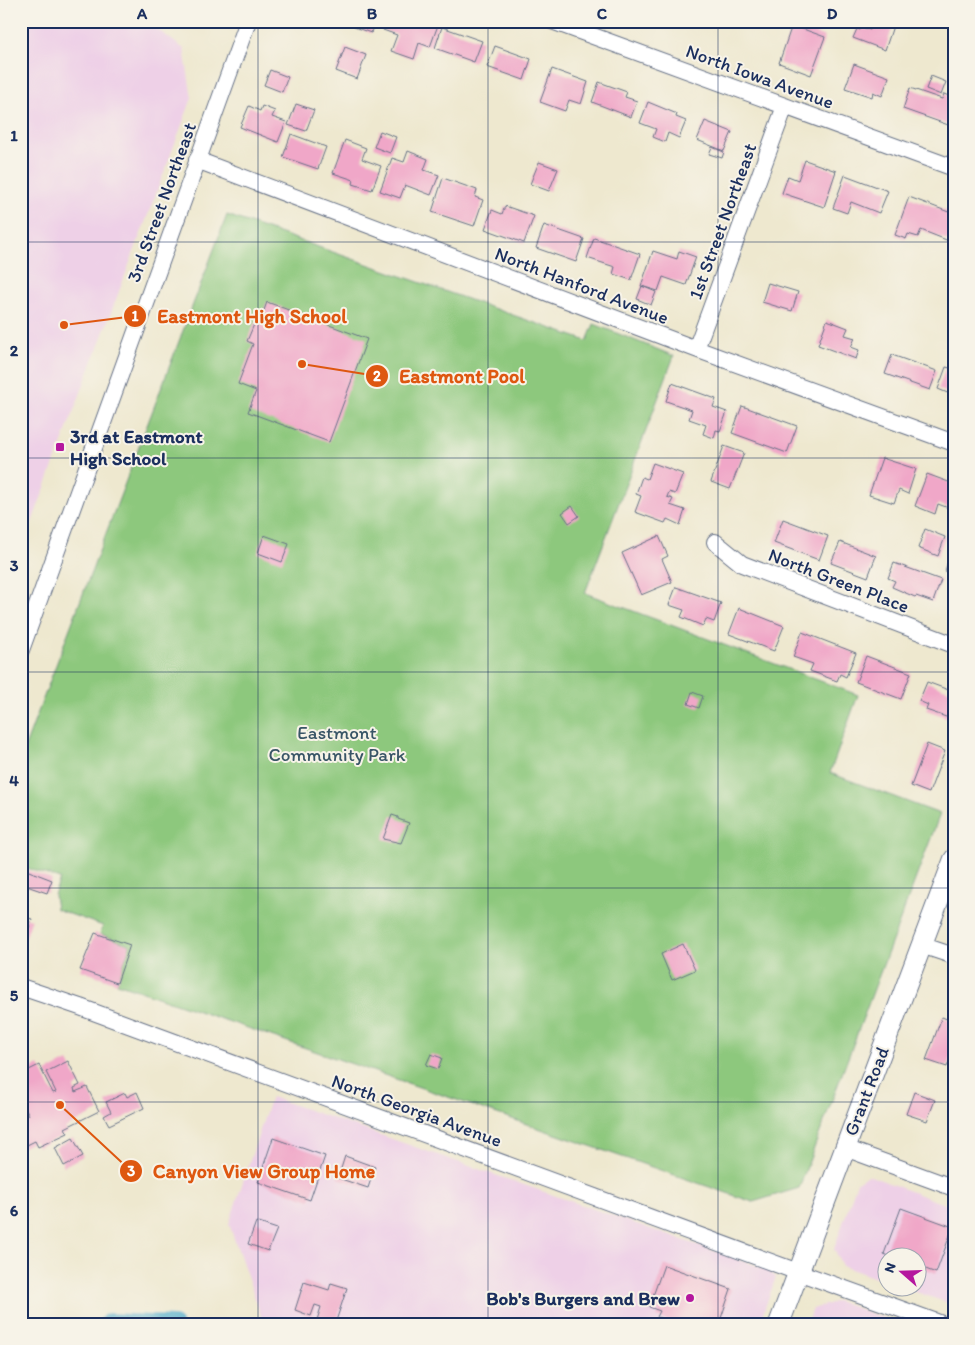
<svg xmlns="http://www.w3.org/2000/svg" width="975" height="1345" font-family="Itim,sans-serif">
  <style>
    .built { fill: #eed0e7 }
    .green { fill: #8dc87d; stroke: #547c6e }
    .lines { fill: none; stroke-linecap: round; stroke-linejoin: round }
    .canal { stroke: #4caaca; stroke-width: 16 }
    .building { fill: #f0a7c8 }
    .minor-casing { stroke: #657086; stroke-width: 18 }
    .major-casing { stroke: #657086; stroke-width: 22 }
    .minor { stroke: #fff; stroke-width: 16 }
    .major { stroke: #fff; stroke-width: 20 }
    .grid { fill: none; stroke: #1b2f5e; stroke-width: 1; stroke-opacity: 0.55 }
    .poi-dot { fill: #b5179e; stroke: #f7f3e8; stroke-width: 2 }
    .labels { text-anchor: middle; stroke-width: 4; stroke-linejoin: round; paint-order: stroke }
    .street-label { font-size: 19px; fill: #1b2f5e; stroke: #f7f3e8 }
    .poi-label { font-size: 19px; font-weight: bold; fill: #1b2f5e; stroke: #f7f3e8; text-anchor: start }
    .park-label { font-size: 19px; fill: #385566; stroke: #f7f3e8 }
    .leader { fill: none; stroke: #de5710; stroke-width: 2 }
    .callout-dot { fill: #de5710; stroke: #f7f3e8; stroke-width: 2 }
    .mark-label { font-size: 15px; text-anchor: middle; font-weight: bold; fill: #fff }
    .callout-label { font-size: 20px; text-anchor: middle; font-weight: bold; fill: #de5710; stroke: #f7f3e8; stroke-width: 4; stroke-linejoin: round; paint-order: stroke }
    .neatline { fill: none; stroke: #1b2f5e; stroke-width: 2 }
    .grid-label { font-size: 16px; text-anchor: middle; font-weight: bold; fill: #1b2f5e }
  </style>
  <rect width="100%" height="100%" fill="#f7f3e8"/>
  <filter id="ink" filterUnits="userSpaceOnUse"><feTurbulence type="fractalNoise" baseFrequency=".02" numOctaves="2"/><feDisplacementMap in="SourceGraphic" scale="10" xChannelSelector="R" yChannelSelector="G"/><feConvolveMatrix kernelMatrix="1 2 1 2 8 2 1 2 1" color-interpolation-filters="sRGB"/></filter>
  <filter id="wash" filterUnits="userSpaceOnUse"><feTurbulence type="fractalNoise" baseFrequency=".0096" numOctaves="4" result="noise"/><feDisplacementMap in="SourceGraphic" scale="20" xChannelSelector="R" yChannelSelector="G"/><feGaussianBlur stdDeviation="1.12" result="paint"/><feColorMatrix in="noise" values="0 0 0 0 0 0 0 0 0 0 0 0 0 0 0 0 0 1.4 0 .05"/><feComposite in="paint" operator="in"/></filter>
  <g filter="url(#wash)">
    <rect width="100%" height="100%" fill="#eee8cf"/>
    <path class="built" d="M21,21H146L184,49L192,98L21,551Z
      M271,1097L766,1269L776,1277L759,1324H264L229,1224Z
      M868,1175L954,1208V1305L904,1288H918V1258H888L887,1282L842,1266L834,1249L857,1182Z
      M837,1301L900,1324H807L813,1309Z"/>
    <path class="green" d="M227,215L587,341L594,324L674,356L585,593L858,695L830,773L940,814L799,1188L753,1202L117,983L130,945L100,934L103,926L56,909L54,895L60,879L21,866V757Z"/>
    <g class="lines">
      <path class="canal" d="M106,1324L109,1321L174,1324"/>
    </g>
    <g id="blocks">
      <path class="building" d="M356,21H376L371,33L354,27Z
        M385,21H427L438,25L430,47L419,43L414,59L391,51L397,35L383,30Z
        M873,21H881L893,26L885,50L853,38L857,29L860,30L862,27L870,30Z
        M792,25L825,37L811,75L779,63Z
        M442,27L482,41L474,62L435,48Z
        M495,46L531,59L524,80L487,67Z
        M345,47L366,55L357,79L336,71Z
        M854,64L889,77L882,96L873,92L872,97L845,88Z
        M552,69L588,82L581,104L569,100L565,111L540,102Z
        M270,70L288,77L282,92L264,85Z
        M931,76L946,82L941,95L926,89Z
        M599,82L627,92L625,97L637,101L631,117L592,102Z
        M910,88L942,99L944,94L954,98V127L903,109Z
        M648,102L677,114L676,117L686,121L679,138L668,133L665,142L653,137L656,129L640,123Z
        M296,104L314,110L306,131L288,125Z
        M249,106L260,111L262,106L275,111L272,117L286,122L278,142L240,127Z
        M705,121L732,132L724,151L697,140Z
        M380,131L396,137L390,153L374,147Z
        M291,134L326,147L318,169L283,157Z
        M345,140L366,148L362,159L381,166L372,190L353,184L354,180L333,173Z
        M712,147L724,152L722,158L709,154Z
        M408,151L428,159L424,170L439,175L431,195L405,185L400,198L380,191L392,158L404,162Z
        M805,160L836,171L824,207L782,193L788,176L798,180Z
        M539,162L558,169L549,191L530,184Z
        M845,175L888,191L879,213L851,202L847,213L833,208Z
        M443,178L477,190L475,197L483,200L474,226L432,212Z
        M909,197L954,214V243L921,230L918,237L908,234L906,239L895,235Z
        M505,206L534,216L524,243L485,229L492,210L502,214Z
        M544,225L584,239L576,262L536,248Z
        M594,238L640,254L631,280L613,274L615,267L587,258Z
        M653,251L677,259L679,251L696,257L686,285L663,277L658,291L641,286Z
        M768,283L798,292L792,311L762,302Z
        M642,286L656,292L651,305L637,299Z
        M267,302L367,339L329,442L248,412L256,391L238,384L253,344L247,341L255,322L259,324Z
        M827,320L848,328L845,335L855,338L851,347L859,350L856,359L818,345Z
        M892,355L937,371L930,390L885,374Z
        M946,367L954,369V398L948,397L950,394L938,389Z
        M672,383L716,399L713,407L727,412L720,431L716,430L714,438L703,434L706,425L689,419L692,410L666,401Z
        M742,406L797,426L787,453L732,433Z
        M724,446L744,453L730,489L711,482Z
        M882,458L916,469L908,494L899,490L894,503L869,495Z
        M653,463L683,474L675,494L669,492L667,497L673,499L670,505L685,510L680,525L667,519L665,523L635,512L641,496L636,494L642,477L647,479Z
        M927,474L954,484V510L938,504L935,514L915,506Z
        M572,506L579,516L569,523L562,513Z
        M783,519L828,536L819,560L774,543Z
        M925,529L945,537L938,556L918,548Z
        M264,535L289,544L282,562L258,553Z
        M659,536L668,556L662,559L672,582L641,595L622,553Z
        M840,542L876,556L868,577L831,563Z
        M951,551L954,552V574L945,571Z
        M894,563L941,580L933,602L916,596L915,597L892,587L895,581L888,578Z
        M676,587L721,603L714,622L706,619L703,626L681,617L684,610L669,605Z
        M739,608L784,626L774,651L729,634Z
        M802,632L856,653L846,677L840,674L837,681L810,671L813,664L793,657Z
        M866,656L911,673L901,699L856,682Z
        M927,682L954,692V714L951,713L949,718L926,710L928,705L919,701Z
        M692,692L703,696L699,708L688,704Z
        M927,744L945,751L929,793L911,786Z
        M392,815L398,817V819L409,823L401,843L383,839Z
        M21,868L52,880L47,893L21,884Z
        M21,916L32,919L24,942L21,941Z
        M95,933L130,945L117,983L80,970Z
        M683,944L695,970L672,980L661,954Z
        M942,1017L954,1022V1048L947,1067L926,1060Z
        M431,1054L442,1058L438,1069L426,1065Z
        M68,1061L80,1085L74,1088L75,1092L87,1087L99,1111L65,1128L68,1133L38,1147L35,1141L21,1148V1119L29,1115L21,1099V1074L39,1065L53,1093L56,1092L46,1072Z
        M137,1092L144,1108L109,1125L104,1116L111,1112L106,1102L125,1093L127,1097Z
        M914,1092L935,1100L927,1121L906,1114Z
        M73,1138L83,1156L64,1166L55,1148Z
        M273,1138L325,1156L310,1200L258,1182Z
        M345,1156L375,1167L368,1188L338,1178Z
        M901,1208L953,1227L936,1273L918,1266V1258H894L884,1254Z
        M256,1222L277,1229L268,1251L248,1244Z
        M664,1265L731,1289L719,1324H676L657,1317L660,1311L649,1307Z
        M304,1282L329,1290L331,1283L347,1288L335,1324H328L317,1320L321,1307L315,1305L311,1316L295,1310Z"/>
    </g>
  </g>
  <g filter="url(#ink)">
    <use href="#blocks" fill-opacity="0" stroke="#657086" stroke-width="1"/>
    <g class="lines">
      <g class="minor-casing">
        <path id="minor" d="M552,21L954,168
          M197,160L696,349L954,443
          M696,349L785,106
          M715,542L742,564L954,645
          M21,650L248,21
          M921,945L954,956
          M21,987L80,1007L798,1272L942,1324
          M845,1148L954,1188"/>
      </g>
      <g class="major-casing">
        <path id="major" d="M779,1324L954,859"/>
      </g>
      <use href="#minor" class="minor"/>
      <use href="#major" class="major"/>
    </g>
  </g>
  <path class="grid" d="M258,21V1324M488,21V1324M718,21V1324M21,242H954M21,458H954M21,672H954M21,888H954M21,1102H954"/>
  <g class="poi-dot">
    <rect x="55" y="442" width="10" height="10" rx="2.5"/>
    <circle cx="690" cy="1298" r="5"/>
  </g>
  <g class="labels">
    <g class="street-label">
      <text transform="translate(760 76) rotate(20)" y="7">North Iowa Avenue</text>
      <text transform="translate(161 202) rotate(-70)" y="7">3rd Street Northeast</text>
      <text transform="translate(722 221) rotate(-70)" y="7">1st Street Northeast</text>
      <text transform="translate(582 285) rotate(21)" y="7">North Hanford Avenue</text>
      <text transform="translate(839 580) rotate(21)" y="7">North Green Place</text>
      <text transform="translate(866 1091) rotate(-69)" y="7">Grant Road</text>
      <text transform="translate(417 1110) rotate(20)" y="7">North Georgia Avenue</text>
    </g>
    <g class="poi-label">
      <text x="70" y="443">3rd at Eastmont<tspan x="70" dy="22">High School</tspan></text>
      <text x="680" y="1305" text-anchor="end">Bob's Burgers and Brew</text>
    </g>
    <g class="park-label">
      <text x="337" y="739">Eastmont<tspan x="337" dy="22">Community Park</tspan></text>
    </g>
  </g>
  <path class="leader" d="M64 325L135 316M302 364L377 376M60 1105L131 1171"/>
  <g class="callout-dot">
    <circle cx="64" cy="325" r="5"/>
    <circle cx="302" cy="364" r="5"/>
    <circle cx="60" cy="1105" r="5"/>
    <circle cx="135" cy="316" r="12"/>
    <circle cx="377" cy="376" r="12"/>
    <circle cx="131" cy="1171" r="12"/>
  </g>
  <g class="mark-label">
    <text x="135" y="321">1</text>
    <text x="377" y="381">2</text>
    <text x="131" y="1176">3</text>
  </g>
  <g class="callout-label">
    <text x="252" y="323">Eastmont High School</text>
    <text x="462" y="383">Eastmont Pool</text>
    <text x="264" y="1178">Canyon View Group Home</text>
  </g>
  <rect width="975" height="1345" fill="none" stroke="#f7f3e8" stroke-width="55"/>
  <g transform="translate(902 1272) rotate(290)"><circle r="24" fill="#f7f3e8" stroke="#9fa5b1"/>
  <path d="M0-4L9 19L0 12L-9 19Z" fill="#b5179e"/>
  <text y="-8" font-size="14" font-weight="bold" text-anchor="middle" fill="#1b2f5e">N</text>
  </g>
  <rect x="28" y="28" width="920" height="1290" class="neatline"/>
  <g class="grid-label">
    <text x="142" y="19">A</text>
    <text x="372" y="19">B</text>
    <text x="602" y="19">C</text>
    <text x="832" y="19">D</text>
    <text x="14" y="141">1</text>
    <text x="14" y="356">2</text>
    <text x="14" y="571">3</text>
    <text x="14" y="786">4</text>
    <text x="14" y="1001">5</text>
    <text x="14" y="1216">6</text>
  </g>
</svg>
